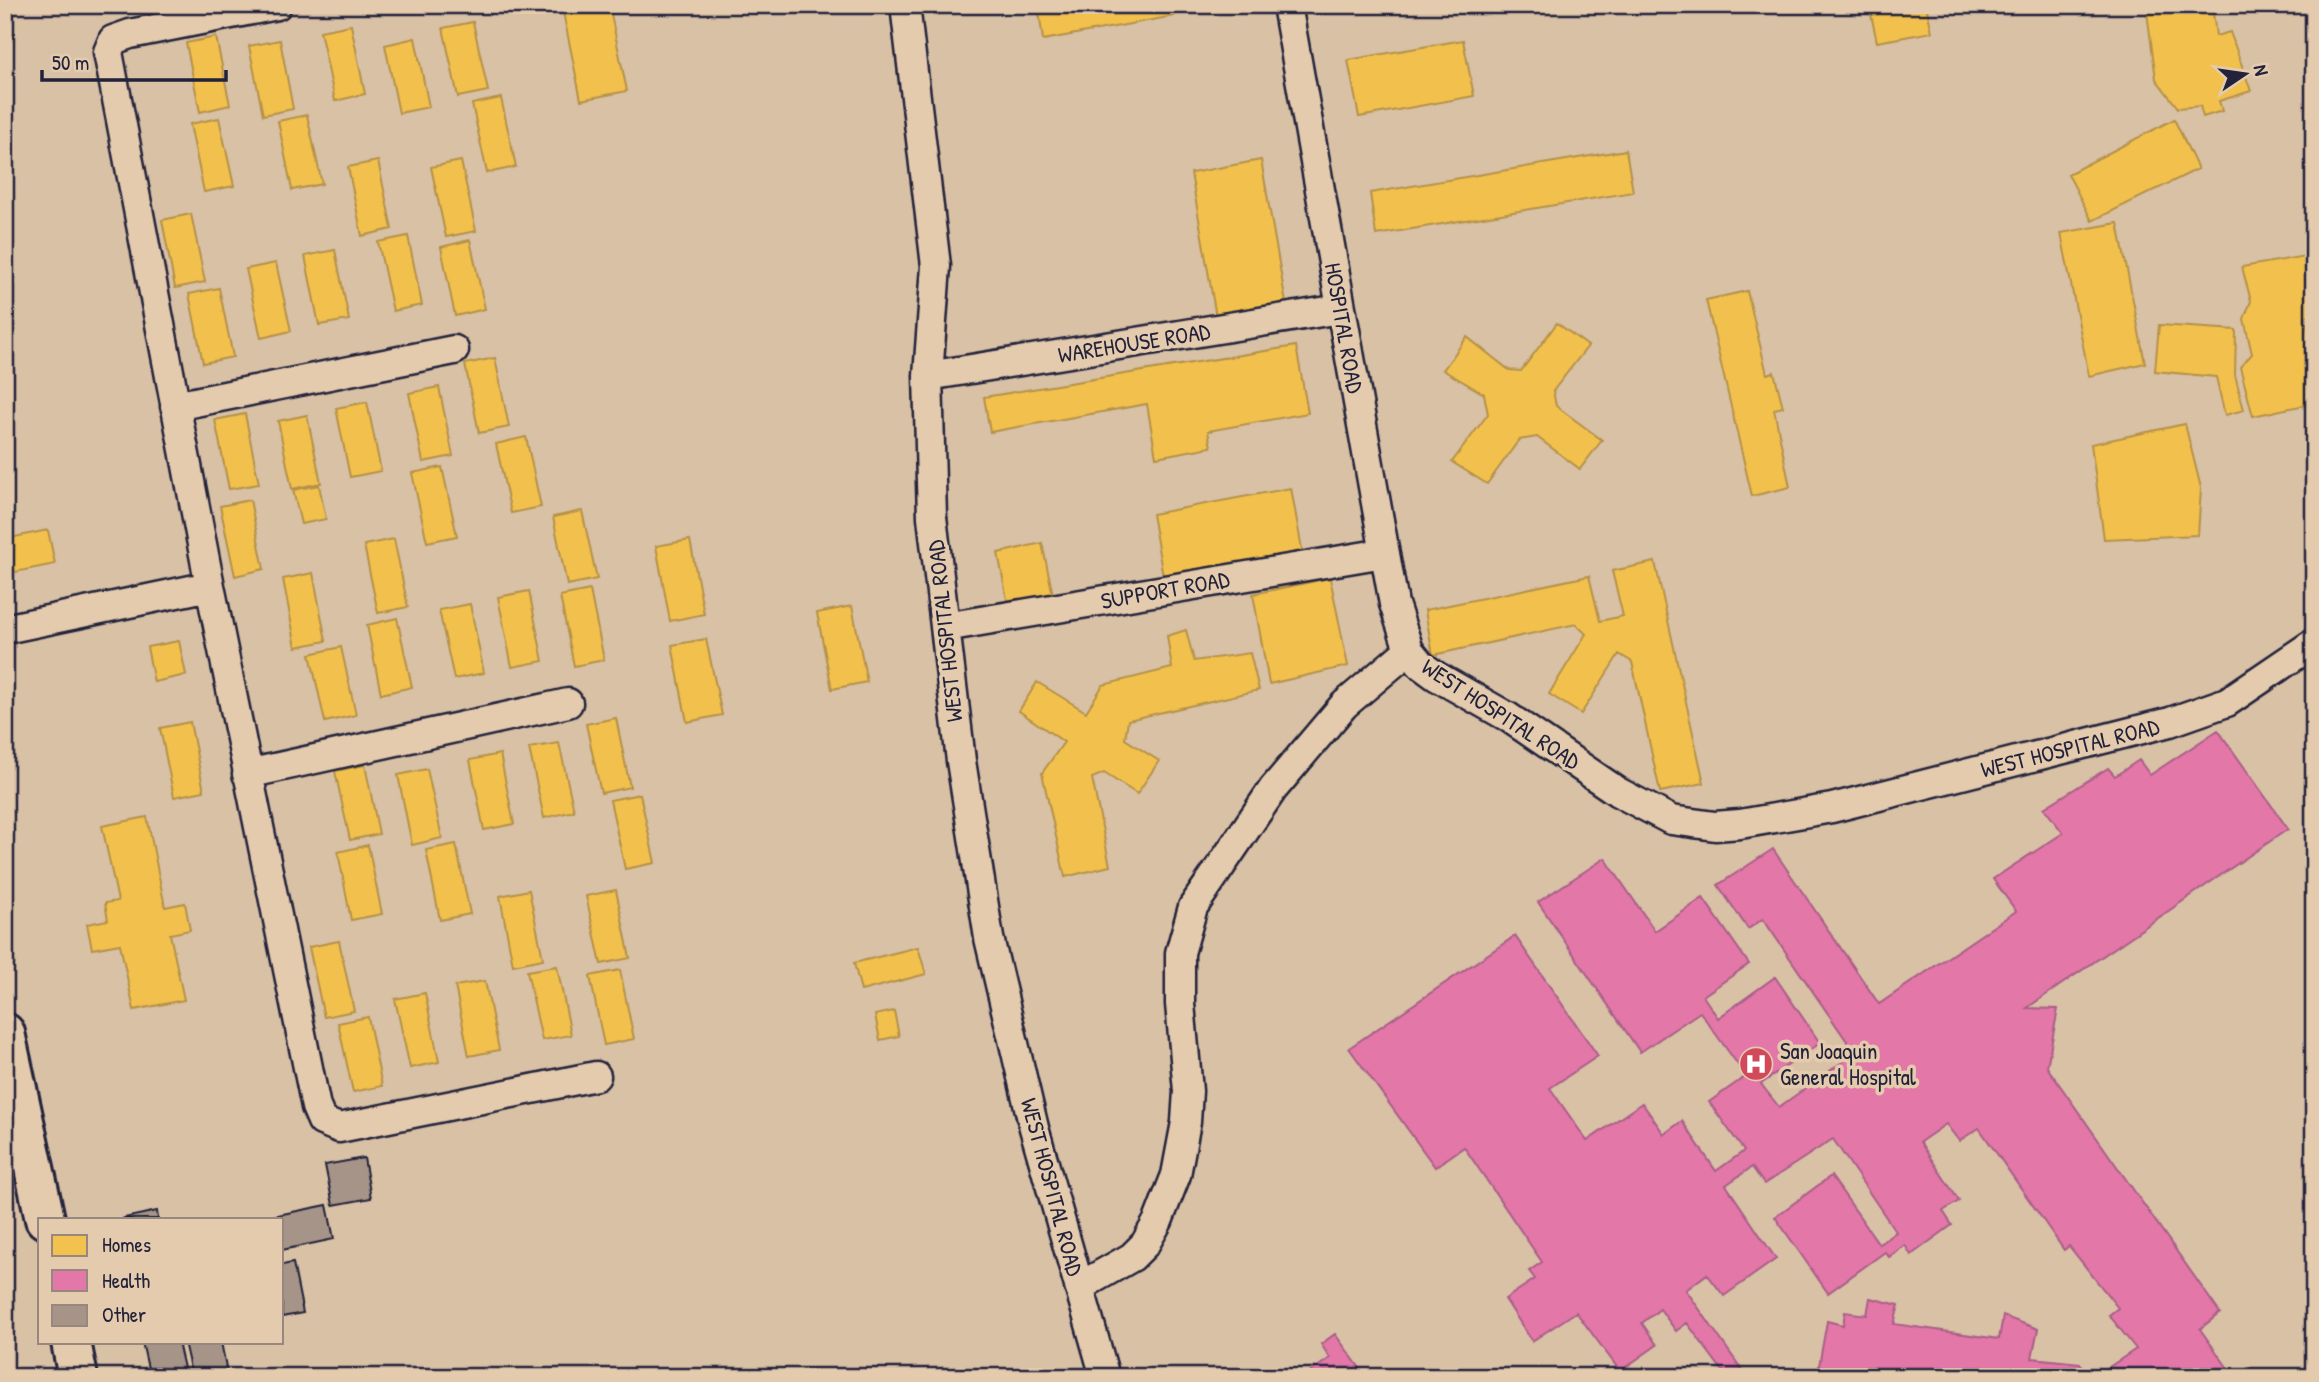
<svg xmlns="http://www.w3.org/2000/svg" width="2319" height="1382" font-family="'Patrick Hand',sans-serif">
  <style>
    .homes { fill: #f2c14e; stroke: #b49148; stroke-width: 2 }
    .health { fill: #e377a8; stroke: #a95e87; stroke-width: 2 }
    .building { fill: #a69488; stroke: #22223b; stroke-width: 2 }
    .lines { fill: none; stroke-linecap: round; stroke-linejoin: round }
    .minor-casing { stroke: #22223b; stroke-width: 33 }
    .secondary-casing { stroke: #22223b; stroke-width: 44 }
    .minor { stroke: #e5cbad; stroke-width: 28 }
    .secondary { stroke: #e5cbad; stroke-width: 38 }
    .labels { text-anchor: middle; stroke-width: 7; stroke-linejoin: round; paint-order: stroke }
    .street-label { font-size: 23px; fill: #22223b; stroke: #e5cbad }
    .poi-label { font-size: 23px; fill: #22223b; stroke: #e5cbad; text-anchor: start }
  </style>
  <rect width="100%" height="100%" fill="#d9c1a6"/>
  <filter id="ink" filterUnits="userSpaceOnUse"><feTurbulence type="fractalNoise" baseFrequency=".0143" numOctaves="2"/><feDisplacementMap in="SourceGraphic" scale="14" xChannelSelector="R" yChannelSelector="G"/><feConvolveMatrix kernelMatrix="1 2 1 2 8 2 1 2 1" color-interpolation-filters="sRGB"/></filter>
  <g filter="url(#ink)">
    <path class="homes" d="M590,5H609L627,91L581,100L563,12Z
      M1038,5H1171L1174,16L1043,40Z
      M1869,5H1926L1932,32L1877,42Z
      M2146,5H2212L2216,36L2230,32L2251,91L2219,101L2222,111L2203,117L2200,106L2178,108L2156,79Z
      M473,22L488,91L458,97L443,28Z
      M351,25L365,94L335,101L320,31Z
      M216,37L230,105L200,112L186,43Z
      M415,38L429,107L399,113L385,45Z
      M280,40L293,109L263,115L249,46Z
      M1463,40L1474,96L1359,117L1348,60Z
      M501,98L516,167L487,173L472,104Z
      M307,115L322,184L292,190L278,121Z
      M219,118L234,186L204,192L190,124Z
      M2174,119L2198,169L2092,221L2068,174Z
      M1626,150L1633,192L1376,235L1370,193Z
      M1261,160L1286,303L1216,317L1191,173Z
      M378,161L392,229L362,236L348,167Z
      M461,161L476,231L446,237L431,167Z
      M191,214L205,282L175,288L162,220Z
      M2118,223L2145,363L2089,376L2061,233Z
      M408,236L422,305L393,311L378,242Z
      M470,240L485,309L455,316L441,247Z
      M335,250L349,320L319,325L305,256Z
      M2306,256L2314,287V314L2305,317L2310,338L2314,337V403L2253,416L2240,367L2252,354L2244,319L2251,301L2242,267Z
      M276,263L291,331L261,338L246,269Z
      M219,288L233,357L203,363L189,294Z
      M1747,291L1767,374L1774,372L1783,407L1774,409L1790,487L1752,496L1706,300Z
      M1557,323L1588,346L1553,391L1556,406L1602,440L1580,469L1537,437L1519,440L1487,484L1452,462L1488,414L1484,394L1443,370L1467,337L1509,370L1521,371Z
      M2159,325L2236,330L2235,375L2244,410L2225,415L2216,377L2155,371Z
      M1296,346L1308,413L1208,431L1211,447L1156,457L1147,404L990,432L984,397Z
      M495,358L509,427L479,433L465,364Z
      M439,387L453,456L423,462L409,393Z
      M367,402L381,471L350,477L336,408Z
      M245,414L259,484L229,489L215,420Z
      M307,415L321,483L292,489L278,421Z
      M2185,424L2201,488L2198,535L2104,539L2091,444Z
      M526,437L541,507L511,513L496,444Z
      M442,467L457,536L427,542L412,473Z
      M319,485L326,519L301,524L293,490Z
      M1291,488L1303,555L1164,582L1152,514Z
      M250,500L264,569L235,576L220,506Z
      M582,511L597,579L567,585L553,517Z
      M48,530L55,564L5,574V539Z
      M394,539L408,607L378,613L364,545Z
      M690,540L704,614L670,621L656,546Z
      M1042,543L1054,600L1009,610L998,553Z
      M1655,562L1704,783L1660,792L1632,662L1619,654L1581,714L1549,694L1586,634L1576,624L1433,655L1425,610L1589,576L1600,621L1623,616L1612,571Z
      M313,573L326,641L296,647L283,579Z
      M1330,578L1348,666L1269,684L1253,594Z
      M590,590L604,660L574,666L560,596Z
      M529,591L543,661L512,667L498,597Z
      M470,604L484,673L454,679L439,610Z
      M852,606L867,682L832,689L817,613Z
      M397,618L412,687L381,694L367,625Z
      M1186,630L1194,661L1250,653L1259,690L1128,720L1125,739L1159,761L1137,794L1104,773L1092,778L1110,866L1065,877L1042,773L1064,742L1019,711L1037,682L1086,712L1103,685L1172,668L1167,636Z
      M706,639L722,715L687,722L672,645Z
      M179,641L186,675L154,682L147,647Z
      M341,647L356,715L325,722L310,654Z
      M616,718L630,787L601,793L586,724Z
      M190,722L204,791L174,797L160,728Z
      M559,743L574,811L544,818L529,748Z
      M500,754L514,824L484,830L470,760Z
      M365,765L379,834L350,840L335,771Z
      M427,769L442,838L412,845L398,775Z
      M640,794L655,863L625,869L610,800Z
      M147,817L165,907L185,903L190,930L170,934L184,1000L134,1010L120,944L92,949L87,924L108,920L105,903L118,901L102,826Z
      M456,844L470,914L440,920L426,850Z
      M368,845L382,914L351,920L338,852Z
      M529,890L543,959L513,965L500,896Z
      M616,890L630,958L601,964L586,896Z
      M339,941L354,1011L324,1017L309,947Z
      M918,947L926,974L861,991L854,963Z
      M557,966L571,1035L542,1040L527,971Z
      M620,970L634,1039L604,1045L590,976Z
      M485,981L499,1050L469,1056L455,986Z
      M425,993L439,1062L410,1068L395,999Z
      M894,1011L899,1036L880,1040L875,1015Z
      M368,1017L382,1086L353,1092L338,1023Z"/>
    <path class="health" d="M2218,730L2288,829L2027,1008L2058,1009L2047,1067L2220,1313L2200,1329L2230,1371L2222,1377H2094L2136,1349L2109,1315L2118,1308L2069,1246L2064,1250L1979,1128L1959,1141L1946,1124L1920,1142L1959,1201L1943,1211L1952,1225L1911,1255L1905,1245L1889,1257L1885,1252L1828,1293L1775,1217L1831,1176L1879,1244L1896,1232L1833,1139L1764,1184L1752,1167L1726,1185L1776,1259L1724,1296L1707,1274L1686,1290L1747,1377H1727L1687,1323L1676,1331L1660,1309L1642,1323L1657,1345L1620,1371L1576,1312L1532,1341L1505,1299L1535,1279L1529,1271L1542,1262L1464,1147L1435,1167L1349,1048L1515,936L1598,1056L1550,1088L1587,1141L1642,1103L1664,1134L1682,1121L1716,1171L1744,1151L1709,1102L1746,1076L1700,1012L1640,1052L1538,902L1605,858L1655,931L1703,898L1749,964L1703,996L1718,1018L1775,977L1820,1043L1761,1084L1779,1107L1855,1053L1763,919L1748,929L1718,885L1773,849L1879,1004L2016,911L1993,879L2063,833L2044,808L2108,768L2115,776L2139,760L2150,775Z
      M1870,1298L1899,1305L1894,1324L1999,1339L2003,1316L2038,1329L2032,1358L2080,1363L2089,1377H1817L1827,1321L1843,1325L1845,1312L1867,1315Z
      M1335,1334L1362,1371L1353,1377H1303L1330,1358L1321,1344Z
      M1285,1369L1290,1377H1272Z"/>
    <path class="building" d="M364,1158L371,1198L333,1205L325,1165Z
      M327,1205L334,1239L282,1250V1219H258Z
      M157,1211L158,1219H125L124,1218Z
      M293,1263L303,1313L282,1317V1265Z
      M142,1342H178L186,1377H150Z
      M184,1342H221L228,1377H192Z"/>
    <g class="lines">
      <g class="minor-casing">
        <path id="minor" d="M277,5L130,34L113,40L108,52L210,586L316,1107L322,1121L339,1128L596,1076
          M905,5L936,266L928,376L932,517L961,761L989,938L1034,1128L1105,1377
          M1287,5L1394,604L1409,650L1421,665L1436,676L1508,717L1618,792L1671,820L1715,826L1740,824L1832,808L2170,722L2227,702L2314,643
          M928,376L1340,309
          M175,406L454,350
          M945,627L1384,553
          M5,629L210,586
          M247,774L568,703
          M1079,1287L1132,1257L1145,1244L1158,1221L1176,1175L1186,1122L1188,1091L1180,1004V953L1193,907L1273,789L1344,705L1409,650"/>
      </g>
      <g class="secondary-casing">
        <path id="secondary" d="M5,1033L45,1219
          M71,1342L78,1377"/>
      </g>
      <use href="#minor" class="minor"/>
      <use href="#secondary" class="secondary"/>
    </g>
  </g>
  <defs>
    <g id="hospital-disc" transform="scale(1.75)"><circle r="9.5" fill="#d1495b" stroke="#e5cbad"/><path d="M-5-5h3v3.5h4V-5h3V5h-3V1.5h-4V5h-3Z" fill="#fff"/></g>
  </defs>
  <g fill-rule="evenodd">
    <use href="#hospital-disc" x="1756" y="1064"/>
  </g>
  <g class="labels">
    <g class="street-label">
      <text transform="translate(1344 328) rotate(80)" y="8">HOSPITAL ROAD</text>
      <text transform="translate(1134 343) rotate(-9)" y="8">WAREHOUSE ROAD</text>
      <text transform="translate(1165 590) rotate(-10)" y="8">SUPPORT ROAD</text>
      <text transform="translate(945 631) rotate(-96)" y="8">WEST HOSPITAL ROAD</text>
      <text transform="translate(1501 714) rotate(33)" y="8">WEST HOSPITAL ROAD</text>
      <text transform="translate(2070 748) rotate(-14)" y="8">WEST HOSPITAL ROAD</text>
      <text transform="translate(1052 1187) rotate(75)" y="8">WEST HOSPITAL ROAD</text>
    </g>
    <g class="poi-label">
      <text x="1780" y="1059">San Joaquin<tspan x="1780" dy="26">General Hospital</tspan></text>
    </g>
  </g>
  <rect width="2319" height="1382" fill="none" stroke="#e5cbad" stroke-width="28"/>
  <rect x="14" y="14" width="2291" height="1354" fill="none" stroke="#22223b" stroke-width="2.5" filter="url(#ink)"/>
  <rect x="38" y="1218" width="245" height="126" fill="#e5cbad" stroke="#97877f" stroke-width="2"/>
  <rect x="52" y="1235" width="35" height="21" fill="#f2c14e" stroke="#97877f" stroke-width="2"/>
  <text x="102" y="1252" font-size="21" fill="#22223b">Homes</text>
  <rect x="52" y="1270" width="35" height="21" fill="#e377a8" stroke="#97877f" stroke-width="2"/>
  <text x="102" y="1288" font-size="21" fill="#22223b">Health</text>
  <rect x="52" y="1305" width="35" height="21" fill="#a69488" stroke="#97877f" stroke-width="2"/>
  <text x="102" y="1322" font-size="21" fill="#22223b">Other</text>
  <g transform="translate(2245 74) rotate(77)" stroke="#e5cbad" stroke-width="5" paint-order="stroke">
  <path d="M0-5L12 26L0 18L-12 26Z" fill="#22223b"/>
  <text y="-10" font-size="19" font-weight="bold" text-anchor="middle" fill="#22223b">N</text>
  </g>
  <path d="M42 70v10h184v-10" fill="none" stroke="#22223b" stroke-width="3.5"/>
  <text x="52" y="70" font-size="21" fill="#22223b" stroke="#e5cbad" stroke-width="5" paint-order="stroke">50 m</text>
</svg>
